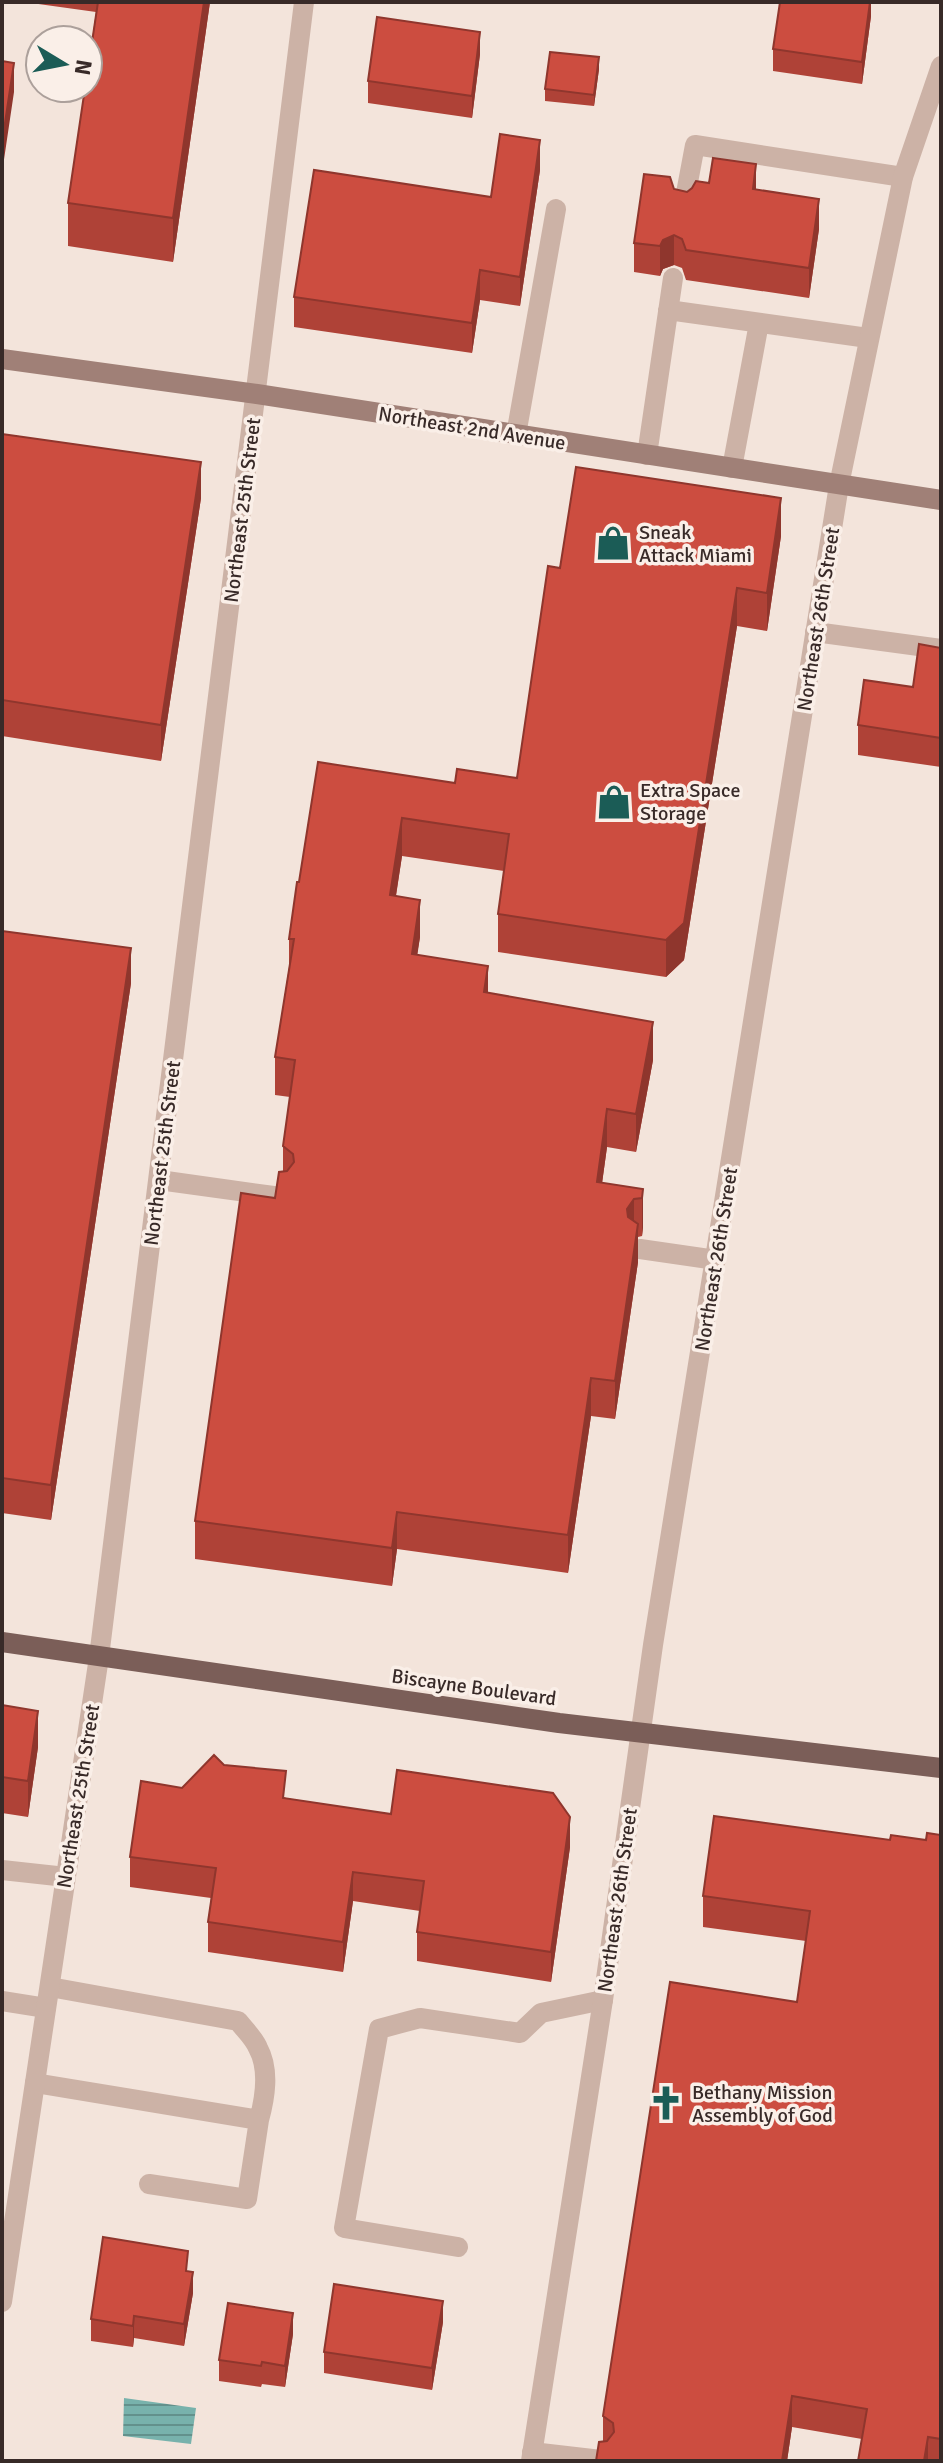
<svg xmlns="http://www.w3.org/2000/svg" width="943" height="2463" font-family="Signika,sans-serif">
  <style>
    .water { fill: url(#water-rules) }
    .lines { fill: none; stroke-linecap: round; stroke-linejoin: round }
    .lane { stroke: #ccb2a6; stroke-width: 20 }
    .street { stroke: #ccb2a6; stroke-width: 20 }
    .secondary { stroke: #a08077; stroke-width: 20 }
    .primary { stroke: #7b5e58; stroke-width: 20 }
    .wall { fill: #af4237 }
    .shaded-wall { fill: #8f362d }
    .building { fill: #cc4d40; stroke: #8f362d; stroke-width: 2 }
    .labels { text-anchor: middle; stroke-width: 7; stroke-linejoin: round; paint-order: stroke }
    .street-label { font-size: 20px; fill: #382a28; stroke: #faefe8 }
    .poi-label { font-size: 20px; fill: #382a28; stroke: #faefe8; text-anchor: start }
  </style>
  <defs>
    <pattern id="water-rules" width="6" height="5" patternUnits="userSpaceOnUse" patternTransform="scale(2)"><rect width="6" height="5" fill="#78b2ac"/><path d="M0 2.5h6" fill="none" stroke="#63918c"/></pattern>
  </defs>
  <rect width="100%" height="100%" fill="#f3e4db"/>
  <path class="water" d="M124,2398L196,2408L191,2444L123,2436Z"/>
  <g class="lines">
    <path class="lane" d="M683,209L695,145L903,177
      M668,310L868,338
      M516,435L556,209
      M647,455L673,278
      M732,468L759,323
      M815,632L941,649
      M159,1180L281,1197
      M640,1249L716,1260
      M2,1870L66,1877
      M2,2001L46,2008
      M35,2083L259,2120C265,2098 270,2070 258,2048C254,2038 245,2030 238,2021L50,1987
      M149,2184L247,2199L259,2120
      M458,2247L344,2228L379,2029L420,2018L520,2033L541,2013L603,2000
      M532,2452L601,2460"/>
    <path class="street" d="M2,2302L99,1657L304,2
      M531,2461L603,2000L653,1645L839,485L903,177L941,66"/>
    <path class="secondary" d="M2,359L257,394L941,500"/>
    <path class="primary" d="M2,1642L559,1723L941,1768"/>
  </g>
  <path class="wall" d="M24,2H210L173,262L68,246V203L96,12Z
    M871,2V16L862,84L773,71V49Z
    M480,54L472,118L368,103V81Z
    M599,69L594,106L545,101V89Z
    M540,170L520,306L480,300L472,353L294,327V297L491,197Z
    M756,190L819,229L809,298L686,280L682,268L674,265L663,269L660,276L634,272V243L687,192Z
    M2,434L201,498L161,761L2,736Z
    M781,536L767,631L737,626L684,960L666,977L498,952V914L504,871L402,856L396,896L420,937L417,954L488,993L653,1060L636,1152L607,1147L602,1183L643,1189V1227L642,1236L638,1237V1262L615,1419L591,1416L568,1573L397,1549L392,1586L195,1559V1521L275,1198L283,1171V1146L290,1097L275,1095V1057L289,967V939L299,882L455,783L517,778L560,568Z
    M941,648V767L858,755V725L913,687Z
    M2,931L131,983L51,1520L2,1513Z
    M2,1705L38,1747L28,1817L2,1813Z
    M224,1765L286,1798L570,1847L551,1982L417,1961V1932L420,1911L353,1901L343,1972L208,1952V1922L211,1898L130,1887V1857L182,1788Z
    M941,1835V2461H858L862,2439L792,2427L787,2461H596L603,2441V2416L797,2002L806,1941L703,1927V1896L890,1840H926Z
    M188,2271L193,2293L184,2346L134,2338L133,2347L91,2341V2319Z
    M443,2322L432,2390L324,2373V2352Z
    M293,2334L285,2387L262,2384L261,2387L219,2381V2360Z"/>
  <path class="shaded-wall" d="M204,2H210L173,262V218Z
    M870,2H871V16L862,84V62Z
    M480,32V54L472,118V96Z
    M599,57V69L594,106V95Z
    M14,63V92L2,173V143Z
    M540,140V170L520,306V277Z
    M756,164V194L753,189Z
    M819,199V229L809,298V268Z
    M674,235V265L663,269L660,276V246L663,240Z
    M480,270V300L472,353V323Z
    M201,462V498L161,761V725Z
    M781,498V536L767,631V593Z
    M737,588V626L684,960L666,977V940Z
    M402,818V856L390,933V895Z
    M420,900V937L412,991V954Z
    M131,948V983L51,1520V1485Z
    M488,966V1004L484,992Z
    M653,1022V1060L636,1152V1114Z
    M607,1109V1147L597,1220V1182Z
    M643,1189V1227L642,1236V1198Z
    M634,1199V1237L627,1246V1209Z
    M638,1224V1262L615,1419V1381Z
    M591,1378V1416L568,1573V1535Z
    M397,1512V1549L392,1586V1548Z
    M38,1711V1747L28,1817V1781Z
    M570,1817V1847L551,1982V1952Z
    M353,1872V1901L343,1972V1942Z
    M193,2272V2293L184,2346V2324Z
    M443,2301V2322L432,2390V2368Z
    M293,2313V2334L285,2387V2366Z
    M134,2316V2338L133,2347V2326Z
    M792,2396V2427L787,2461H782Z
    M928,2437V2461H924Z"/>
  <path class="building" d="M98,2H204L173,218L68,203L85,88H88V69Z
    M780,2H870L862,62L773,49Z
    M377,17L480,32L472,96L368,81Z
    M550,52L599,57L594,95L545,89Z
    M2,61L14,63L2,143Z
    M500,134L540,140L520,277L480,270L472,323L294,297L314,170L491,197Z
    M713,158L756,164L753,189L819,199L809,268L686,250L682,239L674,235L663,240L660,246L634,243L644,174L670,177L674,189L687,192L692,188L696,181L709,183Z
    M2,434L201,462L161,725L2,700Z
    M576,467L781,498L767,593L737,588L684,923L666,940L498,914L509,834L402,818L390,895L420,900L412,954L488,966L484,992L653,1022L636,1114L607,1109L597,1182L643,1189L642,1198L634,1199L627,1209L628,1217L638,1224L615,1381L591,1378L568,1535L397,1512L392,1548L195,1521L241,1193L275,1198L279,1172L287,1171L294,1162L293,1154L283,1146L295,1060L275,1057L294,939H289L297,882H299L318,762L455,783L457,769L517,778L548,566L560,568Z
    M919,644L941,648V738L858,725L864,680L913,687Z
    M2,931L131,948L51,1485L2,1478Z
    M2,1705L38,1711L28,1781L2,1777Z
    M214,1755L224,1765L286,1771L283,1798L391,1814L397,1770L553,1793L570,1817L551,1952L417,1932L424,1881L353,1872L343,1942L208,1922L216,1868L130,1857L141,1781L182,1788Z
    M714,1816L890,1840L891,1835L926,1840L927,1833L941,1835V2439L928,2437L924,2461H858L867,2409L792,2396L782,2461H596L599,2442L607,2441L614,2432L613,2423L603,2416L670,1982L797,2002L810,1911L703,1896Z
    M103,2237L188,2251L186,2271L193,2272L184,2324L134,2316L133,2326L91,2319Z
    M334,2284L443,2301L432,2368L324,2352Z
    M228,2303L293,2313L285,2366L262,2362L261,2366L219,2360Z"/>
  <defs>
    <g id="shop-bare" transform="scale(2.76)"><path d="M-5-2.5h2.3a2.7 3.5 0 0 1 5.4 0H5L5.5 6h-11ZM-1.5-2.5h3a1.5 2.3 0 0 0-3 0Z" fill="#1b5c56" stroke="#faefe8" stroke-width="2.5" paint-order="stroke"/></g>
    <g id="church-bare" transform="scale(2.76)"><path d="M-1.2-6h2.4v3.5h3.3v2.4h-3.3V6h-2.4V-.1h-3.3v-2.4h3.3Z" fill="#1b5c56" stroke="#faefe8" stroke-width="2.5" paint-order="stroke"/></g>
  </defs>
  <g fill-rule="evenodd">
    <use href="#shop-bare" x="613" y="543"/>
    <use href="#shop-bare" x="614" y="802"/>
    <use href="#church-bare" x="666" y="2103"/>
  </g>
  <g class="labels">
    <g class="street-label">
      <text transform="translate(472 428) rotate(9)" y="7">Northeast 2nd Avenue</text>
      <text transform="translate(242 510) rotate(-83)" y="7">Northeast 25th Street</text>
      <text transform="translate(818 619) rotate(-81)" y="7">Northeast 26th Street</text>
      <text transform="translate(162 1153) rotate(-83)" y="7">Northeast 25th Street</text>
      <text transform="translate(716 1259) rotate(-81)" y="7">Northeast 26th Street</text>
      <text transform="translate(474 1687) rotate(8)" y="7">Biscayne Boulevard</text>
      <text transform="translate(78 1796) rotate(-81)" y="7">Northeast 25th Street</text>
      <text transform="translate(617 1900) rotate(-82)" y="7">Northeast 26th Street</text>
    </g>
    <g class="poi-label">
      <text x="639" y="539">Sneak<tspan x="639" dy="23">Attack Miami</tspan></text>
      <text x="640" y="797">Extra Space<tspan x="640" dy="23">Storage</tspan></text>
      <text x="692" y="2099">Bethany Mission<tspan x="692" dy="23">Assembly of God</tspan></text>
    </g>
  </g>
  <rect width="943" height="2463" fill="none" stroke="#382a28" stroke-width="8"/>
  <g transform="translate(64 64) rotate(100)"><circle r="38" fill="#faefe8" stroke="#aca09b" stroke-width="2"/>
  <path d="M0-6L14 30L0 20L-14 30Z" fill="#1b5c56"/>
  <text y="-12" font-size="22" font-weight="bold" text-anchor="middle" fill="#382a28">N</text>
  </g>
</svg>
